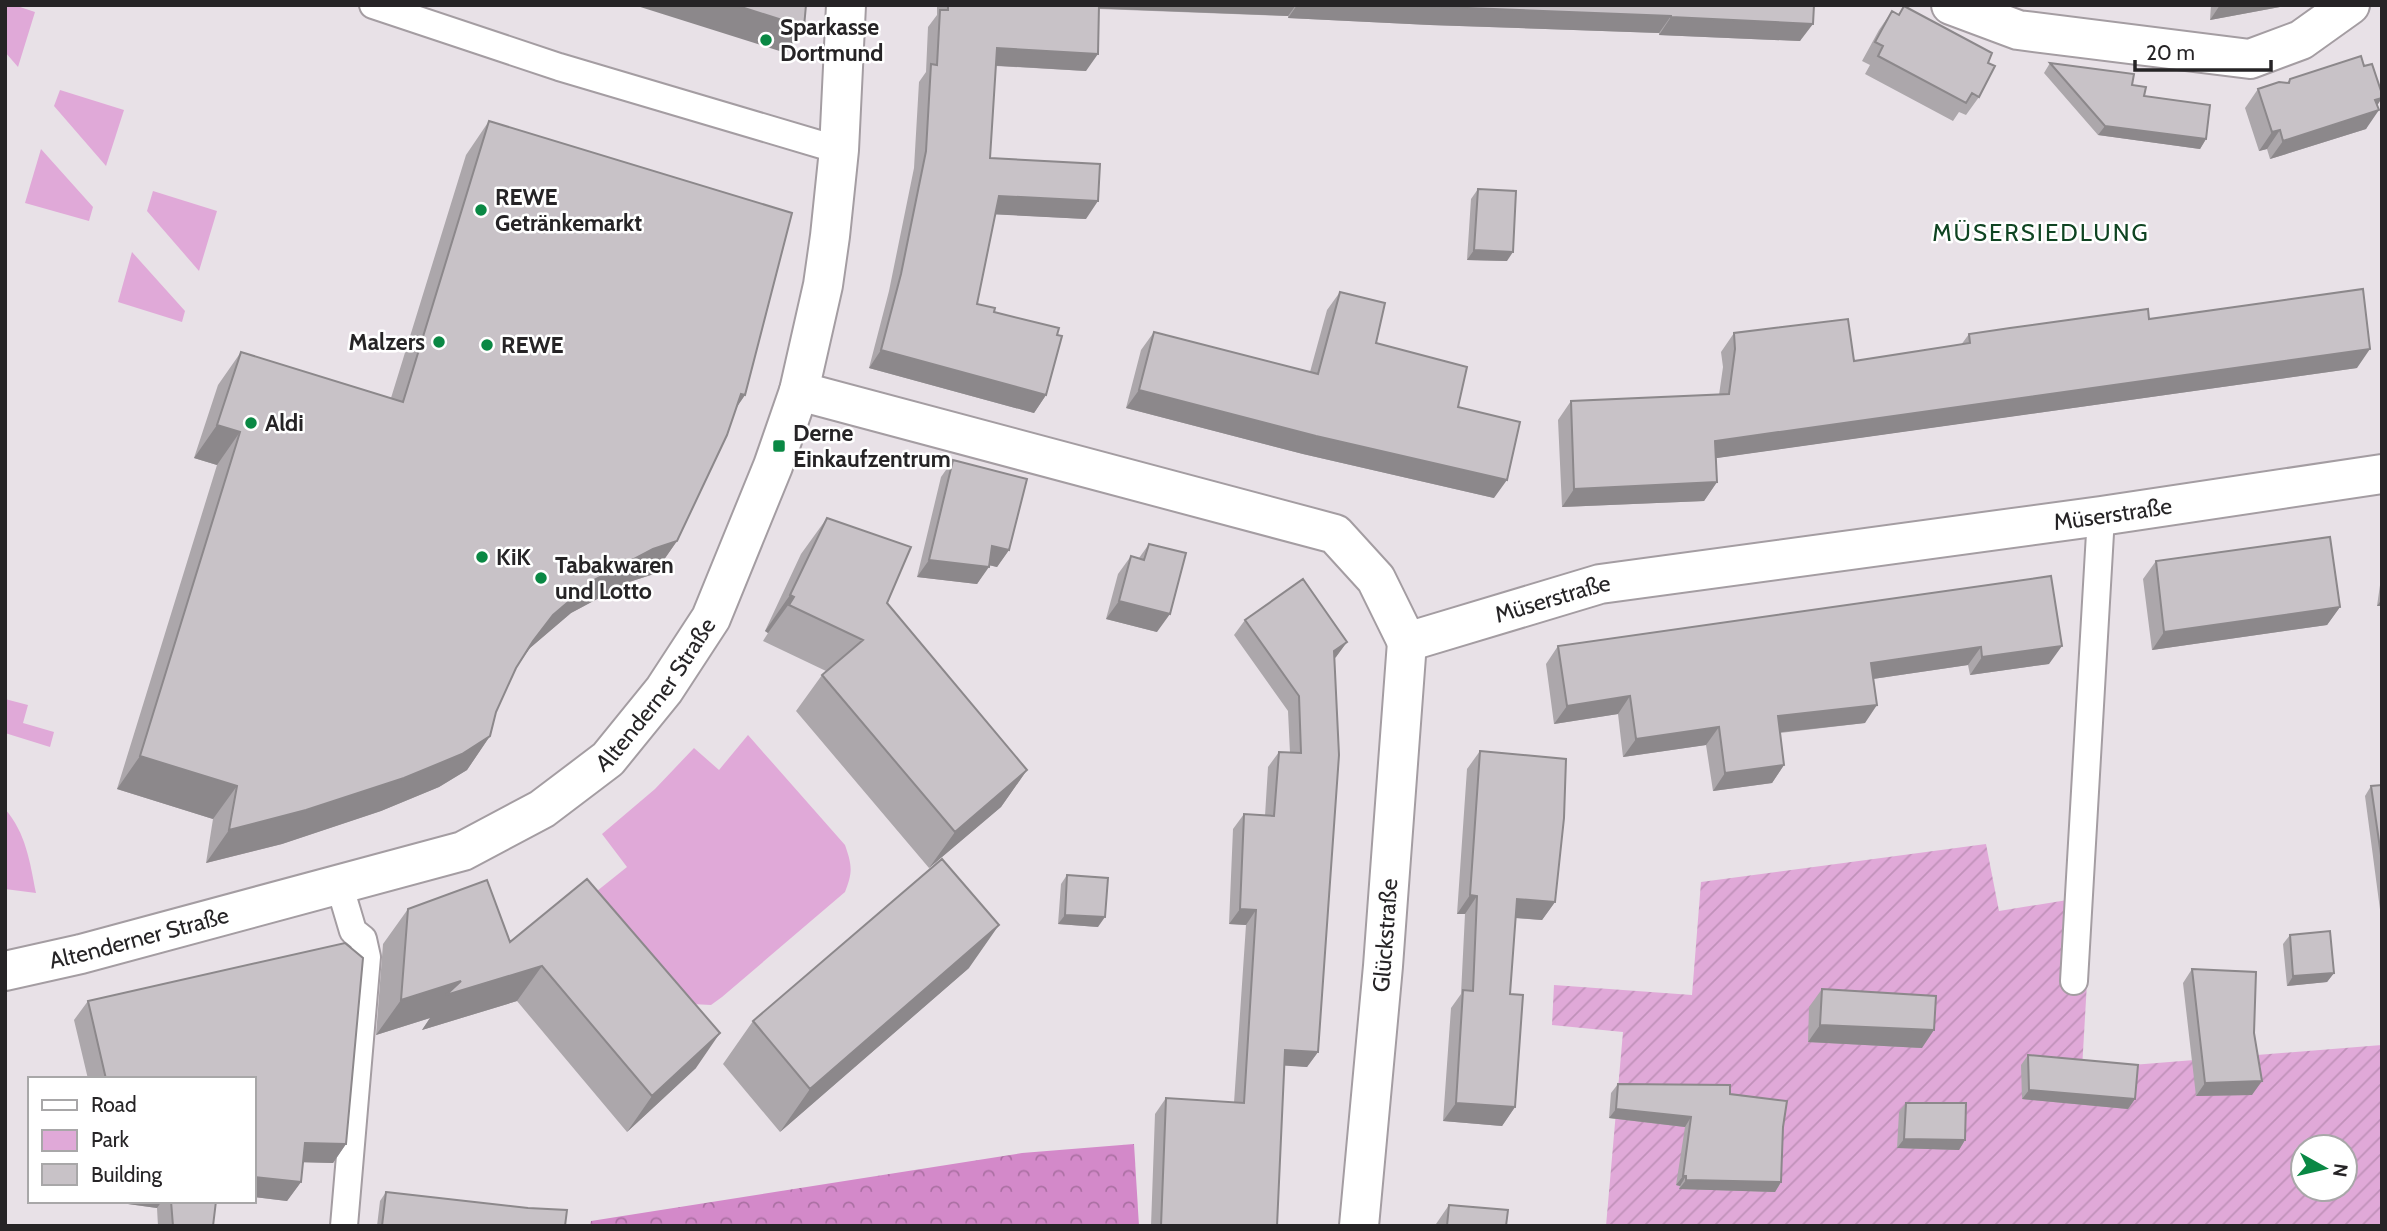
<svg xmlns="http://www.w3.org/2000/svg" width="2387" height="1231" font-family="Cabin,sans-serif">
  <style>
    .green { fill: #e0a9d8 }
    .forest { fill: url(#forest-crowns) }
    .garden { fill: url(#garden-furrows); fill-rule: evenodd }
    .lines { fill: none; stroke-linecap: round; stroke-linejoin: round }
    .service-casing { stroke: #a49da2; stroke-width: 30 }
    .minor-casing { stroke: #a49da2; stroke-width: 42 }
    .secondary-casing { stroke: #a49da2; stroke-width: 42 }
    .service { stroke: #fff; stroke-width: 26 }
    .minor { stroke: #fff; stroke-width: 38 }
    .secondary { stroke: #fff; stroke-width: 38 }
    .wall { fill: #aca7ab }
    .shaded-wall { fill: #8c888b }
    .building { fill: #c8c2c7; stroke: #8c888b; stroke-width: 2 }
    .poi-dot { fill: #0a8844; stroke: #fff; stroke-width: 2.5 }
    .labels { text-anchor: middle; stroke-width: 5; stroke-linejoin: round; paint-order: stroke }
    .poi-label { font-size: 23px; font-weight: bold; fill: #262426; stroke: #fff; text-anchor: start }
    .street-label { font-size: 23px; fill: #262426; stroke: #fff }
    .neighbourhood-label { font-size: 24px; letter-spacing: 2px; fill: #0f4422; stroke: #fff }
  </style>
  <defs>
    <pattern id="forest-crowns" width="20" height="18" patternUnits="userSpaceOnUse" patternTransform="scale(1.75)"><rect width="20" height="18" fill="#d389c9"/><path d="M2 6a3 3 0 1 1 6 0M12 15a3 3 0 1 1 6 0" fill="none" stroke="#ab70a3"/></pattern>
    <pattern id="garden-furrows" width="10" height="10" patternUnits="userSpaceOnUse" patternTransform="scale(1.75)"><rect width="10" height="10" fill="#e0a9d8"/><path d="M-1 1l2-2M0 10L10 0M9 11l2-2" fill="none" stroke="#c091b9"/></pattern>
  </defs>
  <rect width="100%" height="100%" fill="#e8e1e7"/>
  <path class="green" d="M5,5H14L35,12L18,67L5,52Z
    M60,90L124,110L106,166L54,106Z
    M41,149L93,207L89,221L25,203Z
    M153,191L217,211L199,271L147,211Z
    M132,252L185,311L182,322L118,302Z
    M5,699L28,705L23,723L54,732L50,747L5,733Z
    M748,735L845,845C852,865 853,872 845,892L722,997L711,1005L692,1004L592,895L627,867L602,834L655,789L694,748L719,770Z
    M5,809C26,833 30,862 36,893L5,889Z"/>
  <path class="forest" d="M1134,1144L1139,1226H590L591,1221L1022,1153Z"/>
  <path class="garden" d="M1986,844L1999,911L2092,896L2082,1069L2382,1045V1226H1606L1623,1032L1552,1025L1554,985L1692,995L1701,882ZM2303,1147H2345V1189H2303Z"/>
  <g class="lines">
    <g class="service-casing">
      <path id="service" d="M373,5L559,67L839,150
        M339,884L353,931L363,939L367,957L344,1226
        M2074,981L2101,516"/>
    </g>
    <g class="minor-casing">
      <g id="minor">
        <path d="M1951,5L2018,30L2250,59L2301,40L2350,5"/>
        <path d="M799,391L1335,534L1376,579L1407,642"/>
        <path id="s1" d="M1407,642L1600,584L2101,516L2382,474"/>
        <path id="s2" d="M1359,1226L1383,966L1407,642"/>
      </g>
    </g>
    <g class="secondary-casing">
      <g id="secondary">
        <path id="s3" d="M5,971L81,954L463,851L542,809L608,759L664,690L711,618L773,466L799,391L823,285L830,236L839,150L846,5"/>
      </g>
    </g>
    <use href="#service" class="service"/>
    <use href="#minor" class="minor"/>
    <use href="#secondary" class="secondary"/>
  </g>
  <path class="wall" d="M937,5H1814L1800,41L1659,35V33L1430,25L1288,18V16L1099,9L1086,71L996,66L990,158L1086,219L995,214L977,304L994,312L1046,395L1034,413L869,368L889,291L914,168L919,82L926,72L928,27L937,15Z
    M2211,5H2291L2210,20Z
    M1904,6L1988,63L1979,97L1966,115L1959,112L1953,121L1865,74L1870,65L1862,61L1879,30L1892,11L1898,15Z
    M2050,63L2132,85L2144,96L2206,139L2200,149L2098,135L2044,73Z
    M2290,79L2377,106L2366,129L2270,159L2267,149L2259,151L2245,108L2258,89L2287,83Z
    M489,121L745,395L737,407L677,541L654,574L629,582L571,613L530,648L516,668L496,712L490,736L467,770L439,787L381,811L282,844L206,863L213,819L117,789L217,465L194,458L218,385L241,352L391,398L466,155Z
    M1478,189L1507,261L1467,260L1471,199Z
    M1340,292L1376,343L1458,407L1494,498L1303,454L1126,408L1141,350L1154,332L1310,372L1327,310Z
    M2149,319L2357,368L1716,458L1717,482L1704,501L1562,507L1558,420L1571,401L1719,395L1723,367L1721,352L1734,333L1854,361L1961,345L1969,334Z
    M953,460L1009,550L997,567L989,565L977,584L917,577L941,477Z
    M827,518L887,603L1027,770L1001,807L929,868L796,711L822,675L826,671L763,641L768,633L765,631L801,554Z
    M1149,544L1157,632L1106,619L1118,574L1131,556L1139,558Z
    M2156,561L2340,607L2327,625L2152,650L2143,579Z
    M2382,571V606H2377Z
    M2051,576L2049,664L1970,675L1968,665L1873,679L1865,723L1780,733L1784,765L1772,783L1713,791L1706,745L1623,757L1618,714L1554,724L1546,664L1558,646Z
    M1245,620L1347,642L1335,658L1318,1052L1307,1067L1284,1065L1277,1226H1151L1155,1114L1166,1098L1234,1103L1246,925L1229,924L1233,829L1244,814L1265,816L1268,767L1279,752L1290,753L1288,711L1234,635Z
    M1480,751L1555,902L1542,920L1515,918L1510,994L1515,1107L1502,1126L1443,1121L1451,1008L1461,994L1465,914H1457L1467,769Z
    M2382,785V917H2381L2365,796L2371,786Z
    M1067,875L1098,927L1058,924L1061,884Z
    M408,909L510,942L696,1068L627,1132L517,1001L422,1030L430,1018L376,1035L383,944Z
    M2290,935L2334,973L2327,982L2287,986L2283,944Z
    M345,943L363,958L346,1144L333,1163L303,1162L301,1182L287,1201L254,1197V1079H88L74,1020L88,1001Z
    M969,968L780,1132L723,1064L753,1021Z
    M2192,969L2252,1095L2196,1096L2183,983Z
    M1822,989L1922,1048L1808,1042L1809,1007Z
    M2028,1055L2135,1099L2128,1109L2022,1099L2021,1065Z
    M1618,1084L1730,1094L1783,1127L1781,1182L1775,1192L1679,1189L1680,1186L1676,1185L1685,1127L1609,1118L1611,1093Z
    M1906,1103L1965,1140L1959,1150L1897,1148L1899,1112Z
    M386,1192L565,1226H377L380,1201Z
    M128,1201H216L213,1226H158L157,1208L128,1204Z
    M1449,1205L1506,1226H1435L1436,1224Z"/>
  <path class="shaded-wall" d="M634,5H735L804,27L786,53Z
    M1089,5H1296L1288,16L1086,8Z
    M1297,5H1391L1671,16L1659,33L1430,25L1288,18Z
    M2220,5H2291L2210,20Z
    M1671,17L1813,24L1800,41L1659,35Z
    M997,48L1098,54L1086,71L985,65Z
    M2382,98L2373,112L2379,110L2366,129L2270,159L2283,141L2375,100Z
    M2105,126L2206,139L2200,149L2098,135Z
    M2280,130L2267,149L2259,151L2272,132Z
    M999,196L1098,201L1086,219L987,214Z
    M1474,250L1513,252L1507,261L1467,260Z
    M2370,349L2357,368L1703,460L1715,441Z
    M881,350L1046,395L1034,413L869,368Z
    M1139,390L1507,480L1494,498L1303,454L1126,408Z
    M741,394L745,395L722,428Z
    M217,425L240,432L217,465L194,458Z
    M1717,482L1704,501L1562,507L1574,489Z
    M677,541L654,574L629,582L571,613L530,648L509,675L533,641L553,615L594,580L653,549Z
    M992,546L1009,550L997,567L980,563Z
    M929,560L989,567L977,584L917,577Z
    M790,595L794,597L768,633L765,631Z
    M2382,599V606H2377Z
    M1119,601L1170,614L1157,632L1106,619Z
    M2340,607L2327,625L2152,650L2164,632Z
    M1347,642L1336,657L1324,666L1334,651Z
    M2062,646L2049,664L1970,675L1982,657Z
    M1981,647L1968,665L1859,681L1871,663Z
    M1630,696L1618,714L1554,724L1567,706Z
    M1877,705L1865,723L1765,734L1778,716Z
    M1719,727L1706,745L1623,757L1636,739Z
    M490,736L467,770L439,787L381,811L282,844L206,863L229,830Z
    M140,756L237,786L213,819L117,789Z
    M1784,765L1772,783L1713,791L1725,773Z
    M1027,770L1001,807L929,868L955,832Z
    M1470,895L1477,896L1465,914H1457Z
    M1517,899L1555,902L1542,920L1504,917Z
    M1240,909L1256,910L1246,925L1229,924Z
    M1065,915L1105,917L1098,927L1058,924Z
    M999,925L969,968L780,1132L810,1089Z
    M542,966L517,1001L422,1030L430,1018L376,1035L401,1000L461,981Z
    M2334,973L2327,982L2287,986L2293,976Z
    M1820,1025L1934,1030L1922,1048L1808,1042Z
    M720,1033L696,1068L627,1132L652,1096Z
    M1285,1050L1318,1052L1307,1067L1275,1065Z
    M2262,1081L2252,1095L2196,1096L2205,1083Z
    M2029,1090L2135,1099L2128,1109L2022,1099Z
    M1456,1103L1515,1107L1502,1126L1443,1121Z
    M1616,1109L1691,1117L1685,1127L1609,1118Z
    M1904,1139L1965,1140L1959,1150L1897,1148Z
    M305,1143L346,1144L333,1163L292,1162Z
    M1683,1176H1686L1680,1186L1676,1185Z
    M254,1177L301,1182L287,1201L254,1197Z
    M1686,1180L1781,1182L1775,1192L1679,1189Z
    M130,1201H162L157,1208L128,1204Z"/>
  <path class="building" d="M735,5H806L804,27Z
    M948,5H1099L1098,54L997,48L990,158L1100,164L1098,201L999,196L977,304L995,308L994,312L1059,328L1057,335L1062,336L1046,395L881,350L901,274L926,151L931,64L937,65L940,10H948Z
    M1391,5H1814L1813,24L1671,17V16Z
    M1904,6L1992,53L1988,63L1995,66L1979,97L1972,93L1966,103L1878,56L1883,46L1875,42L1892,11L1899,15Z
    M2361,56L2364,66L2372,64L2382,94V98L2375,100L2379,110L2283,141L2280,130L2272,132L2258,89L2279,82L2289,83L2290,79Z
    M2050,63L2134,74L2132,85L2146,87L2144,96L2210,105L2206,139L2105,126Z
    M489,121L792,213L745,395L741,394L727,435L677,541L653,549L594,580L553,615L533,641L516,668L496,712L490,736L462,754L404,778L306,810L229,830L237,786L140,756L240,432L217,425L241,352L403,402Z
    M1478,189L1516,191L1513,252L1474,250Z
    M2363,289L2370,349L1715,441L1717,482L1574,489L1571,401L1729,394L1735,349L1734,333L1848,319L1854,361L1970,343L1969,334L2010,328L2148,309L2149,319Z
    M1340,292L1385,303L1376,343L1467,367L1458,407L1520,422L1507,480L1316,436L1139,390L1154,332L1318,374Z
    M953,460L1027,479L1009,550L992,546L989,567L929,560Z
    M827,518L911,547L887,603L1027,770L955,832L822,675L863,640L789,605L794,597L790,595Z
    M2330,537L2340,607L2164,632L2156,561Z
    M1149,544L1186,553L1170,614L1119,601L1131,556L1144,560Z
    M2051,576L2062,646L1982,657L1981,647L1871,663L1877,705L1778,716L1784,765L1725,773L1719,727L1636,739L1630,696L1567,706L1558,646Z
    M1303,579L1347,642L1334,651L1339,755L1318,1052L1285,1050L1277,1226H1161L1166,1098L1244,1103L1256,910L1240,909L1244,814L1274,816L1279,752L1301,753L1299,696L1245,620Z
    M1480,751L1566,759L1564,818L1555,902L1517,899L1510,994L1523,995L1515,1107L1456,1103L1463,990L1473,991L1477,896L1470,895Z
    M2382,785V862L2371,786Z
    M942,859L999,925L810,1089L753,1021Z
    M1067,875L1108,878L1105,917L1065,915Z
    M587,879L720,1033L652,1096L542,966L446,995L461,981L401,1000L408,909L487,880L510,942Z
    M2330,931L2334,973L2293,976L2290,935Z
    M345,943L363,958L346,1144L305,1143L301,1182L254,1177V1079H106L88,1001Z
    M2192,969L2256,972L2254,1033L2262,1081L2205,1083Z
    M1822,989L1936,996L1934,1030L1820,1025Z
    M2028,1055L2138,1065L2135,1099L2029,1090Z
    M1618,1084L1730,1085V1094L1787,1101L1783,1127L1781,1182L1686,1180V1176H1683L1691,1117L1616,1109Z
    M1906,1103H1966L1965,1140L1904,1139Z
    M386,1192L528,1208L567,1210L565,1226H382Z
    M171,1201H216L213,1226H173Z
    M1449,1205L1508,1210L1506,1226H1447Z"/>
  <g class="poi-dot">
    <circle cx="766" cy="40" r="7"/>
    <circle cx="481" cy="210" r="7"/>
    <circle cx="439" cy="342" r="7"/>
    <circle cx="487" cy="345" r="7"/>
    <circle cx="251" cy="423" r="7"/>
    <rect x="772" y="439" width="14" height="14" rx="3.5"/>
    <circle cx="482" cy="557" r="7"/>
    <circle cx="541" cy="578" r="7"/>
  </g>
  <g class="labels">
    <g class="poi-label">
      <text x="780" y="35">Sparkasse<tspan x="780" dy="26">Dortmund</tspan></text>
      <text x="495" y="205">REWE<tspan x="495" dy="26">Getränkemarkt</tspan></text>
      <text x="425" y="350" text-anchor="end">Malzers</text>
      <text x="501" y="353">REWE</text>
      <text x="265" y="431">Aldi</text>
      <text x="793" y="441">Derne<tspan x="793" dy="26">Einkaufzentrum</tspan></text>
      <text x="496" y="565">KiK</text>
      <text x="555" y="573">Tabakwaren<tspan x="555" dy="26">und Lotto</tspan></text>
    </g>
    <g class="street-label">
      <text dy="8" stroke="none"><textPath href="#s1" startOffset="719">Müserstraße</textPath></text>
      <text dy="8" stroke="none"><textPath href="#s1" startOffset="152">Müserstraße</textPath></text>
      <text dy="8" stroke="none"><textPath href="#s3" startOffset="726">Altenderner Straße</textPath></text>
      <text dy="8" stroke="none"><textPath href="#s2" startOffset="292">Glückstraße</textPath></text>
      <text dy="8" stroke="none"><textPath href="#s3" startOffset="138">Altenderner Straße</textPath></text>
    </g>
    <g class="neighbourhood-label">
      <text x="2041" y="241">MÜSERSIEDLUNG</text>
    </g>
  </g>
  <rect width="2387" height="1231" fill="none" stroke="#262426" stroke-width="14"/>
  <rect x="28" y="1077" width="228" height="126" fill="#ffffff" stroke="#a8a7a8" stroke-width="2"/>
  <rect x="42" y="1100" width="35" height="10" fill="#ffffff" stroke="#a8a7a8" stroke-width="2"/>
  <text x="91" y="1112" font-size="21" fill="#262426">Road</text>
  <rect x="42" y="1130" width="35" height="21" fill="#e0a9d8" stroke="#a8a7a8" stroke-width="2"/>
  <text x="91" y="1147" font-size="21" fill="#262426">Park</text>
  <rect x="42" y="1164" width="35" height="21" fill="#c8c2c7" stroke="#a8a7a8" stroke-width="2"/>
  <text x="91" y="1182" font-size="21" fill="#262426">Building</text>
  <g transform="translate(2324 1168) rotate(98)"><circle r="33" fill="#ffffff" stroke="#a8a7a8" stroke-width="2"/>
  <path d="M0-5L12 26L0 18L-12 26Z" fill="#0a8844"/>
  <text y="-10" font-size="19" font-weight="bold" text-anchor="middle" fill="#262426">N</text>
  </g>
  <path d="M2135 60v10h136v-10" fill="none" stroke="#262426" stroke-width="3.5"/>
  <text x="2146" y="60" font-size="21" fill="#262426" stroke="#ffffff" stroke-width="5" paint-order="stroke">20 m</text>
</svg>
